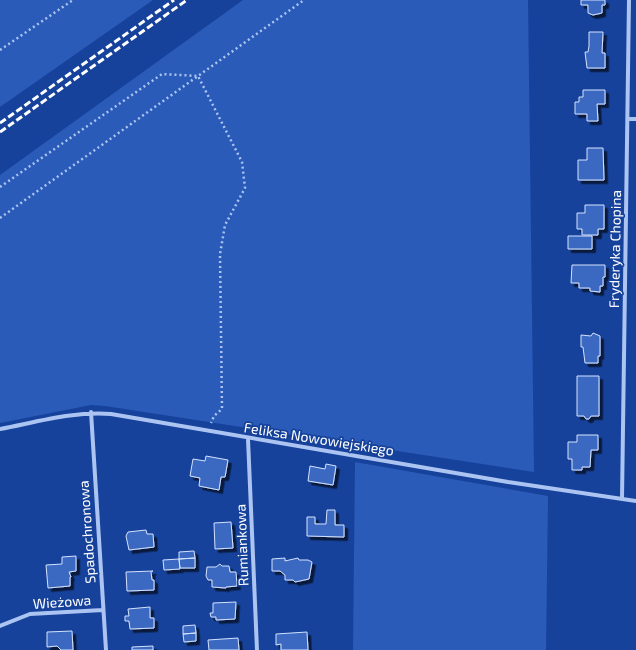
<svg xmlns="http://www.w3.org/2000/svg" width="636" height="650" font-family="'Exo 2',sans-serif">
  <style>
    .green { fill: #2a5bb9 }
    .building { fill: #3b69c1; stroke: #d4e2fd; filter: url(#shadow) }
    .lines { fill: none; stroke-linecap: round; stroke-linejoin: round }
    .path { stroke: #acc4f2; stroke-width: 2.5; stroke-dasharray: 2 3; stroke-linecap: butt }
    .minor { stroke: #acc4f2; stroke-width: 4 }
    .rail { stroke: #fff; stroke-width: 3; stroke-dasharray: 7 3; stroke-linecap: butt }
    .labels { text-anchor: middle; stroke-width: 3.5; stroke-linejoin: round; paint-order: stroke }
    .street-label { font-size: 14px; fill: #fff; stroke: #16429b }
  </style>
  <defs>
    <filter id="shadow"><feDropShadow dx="3.5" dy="3.5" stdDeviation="0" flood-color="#0009"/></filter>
  </defs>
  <rect width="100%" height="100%" fill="#16429b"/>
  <path class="green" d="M0,0H153L0,107Z
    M243,0H528L534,472L105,406L91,405L0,423V175Z
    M355,462L548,496L546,650H353Z"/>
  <path class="building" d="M581,0H605V5H602V13L593,15L588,13V5H581Z
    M589,32H603L602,53H605V68H587L585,52H588L589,46Z
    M583,90H605V104H597L598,121H587V114H575V102H579V97H583Z
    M587,148H603L604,180H578V160H587Z
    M585,205H604V229H598V235H582V229H577V213H585Z
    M568,236H592V249H568Z
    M572,265H605V277H603V286H600V292L590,291V288H579V283H571Z
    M593,333L600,336V356H598V363H585L583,347H581V335L591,336Z
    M577,376H599V416H591L589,419H586L584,416H577Z
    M577,435H598V450H591L590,467H582V470H572V459H568V442H577Z
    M206,456L228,460L225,477H221L219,490L199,486L200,478L190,476L193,459L205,461Z
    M326,464L336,466L333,485L308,481L310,466L325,469Z
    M327,510H335V525H344V537L307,536V517H315V524H326Z
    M231,522L233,548L215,549L214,523Z
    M146,530L147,534H153L154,547L129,550L126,536L128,532Z
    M194,551L195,558L179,559V552Z
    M76,556V571L69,572L71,577H70V586L48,588L46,565L62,564V557Z
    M195,558V568H180L179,559Z
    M285,558V561L298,558L299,560H308L312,562L309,579L295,582L293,580H285V575L280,571H272V559Z
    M179,559L180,569L164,570L163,560Z
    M220,564L222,566H229L230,572H236L237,586L226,587V588L212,587V580H208L206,576L207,567H216Z
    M153,571L151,572L152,580H154V590L127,591L126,572Z
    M236,602L235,619L216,620V617H211L210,613H213V603Z
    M150,607V618H154V628L130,629L129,621H125V616H129L128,609Z
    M195,625L196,633L183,634V626Z
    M72,631L73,650H61L57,646L47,647V632Z
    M307,632L308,650H281V644L276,645V634Z
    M196,633V641L184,642L183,634Z
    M238,638L239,650H209L208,640Z
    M153,646V650H132V647Z"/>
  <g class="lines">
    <path class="path" d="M0,50L73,0
      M0,187L162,74L198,76L304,0
      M0,218L198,76L242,162L245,188L225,225L220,254L222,409L214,416L211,423"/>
    <path class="minor" d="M628,119H636
      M91,412L106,650
      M0,429C37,422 74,411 111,414L508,482L636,501
      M248,439L257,650
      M622,499L629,0
      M0,626L30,614L103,610"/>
    <path class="rail" d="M0,123L174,0
      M0,132L187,0"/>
  </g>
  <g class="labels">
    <g class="street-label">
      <text transform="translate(615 249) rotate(-89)" y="5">Fryderyka Chopina</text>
      <text transform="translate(319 439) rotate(9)" y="5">Feliksa Nowowiejskiego</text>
      <text transform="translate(87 532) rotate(-94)" y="5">Spadochronowa</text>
      <text transform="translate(242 545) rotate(-92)" y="5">Rumiankowa</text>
      <text transform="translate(62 602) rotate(-4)" y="5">Wieżowa</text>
    </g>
  </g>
</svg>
